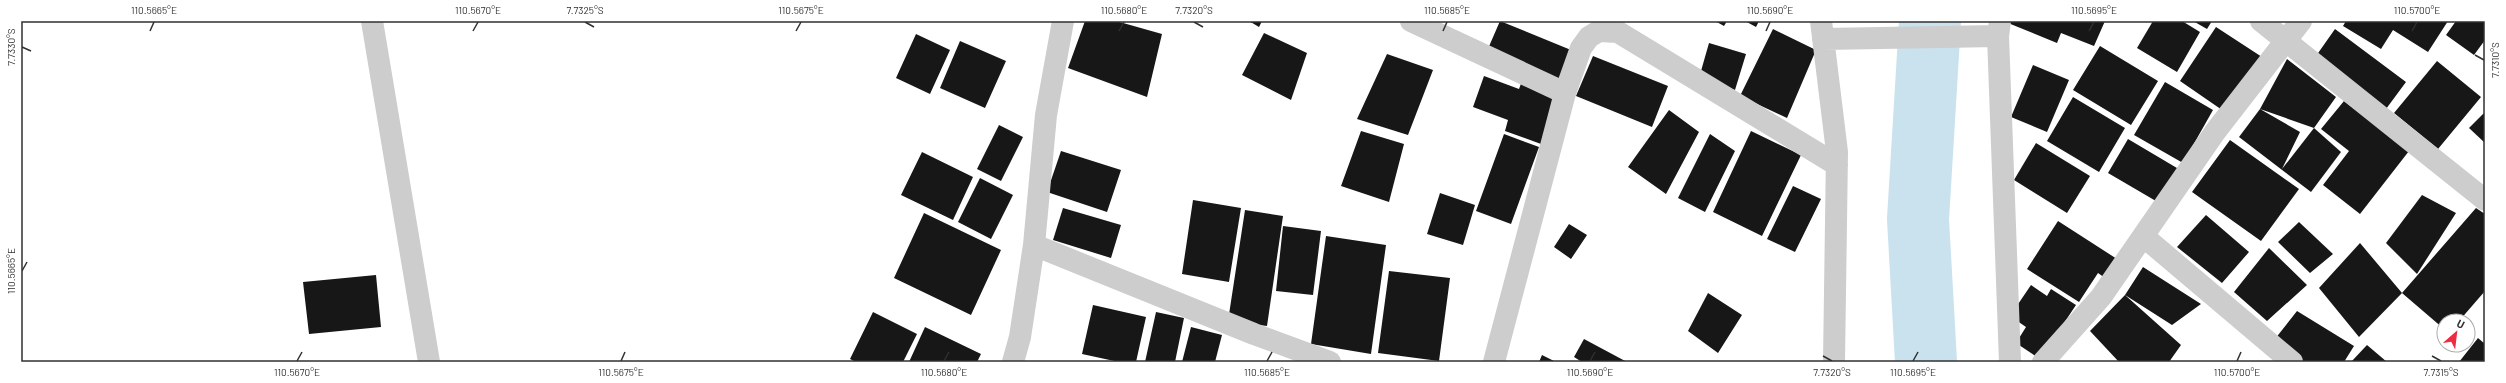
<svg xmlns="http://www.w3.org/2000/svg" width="2506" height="383" font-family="Barlow,sans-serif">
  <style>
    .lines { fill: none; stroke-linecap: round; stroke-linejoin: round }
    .river { stroke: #c9e2ee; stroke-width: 62 }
    .building { fill: #171717 }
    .minor { stroke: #cdcdcd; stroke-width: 22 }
    .ticks { fill: none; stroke: #303030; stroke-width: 1.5 }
    .neatline { fill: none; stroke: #303030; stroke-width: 1.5 }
    .ticks-label { font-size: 10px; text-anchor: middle; fill: #303030 }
  </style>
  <rect width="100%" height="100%" fill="#fff"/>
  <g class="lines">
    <path class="river" d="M1926,362L1918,219L1930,21"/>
  </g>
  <path class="building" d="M1085,21H1116L1162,34L1147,97L1068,68Z
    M1249,21H1262L1259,27Z
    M1500,21L1571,50L1559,81L1487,51Z
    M1715,21H1727L1724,26Z
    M1745,21H1759L1756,27Z
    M2009,21H2105L2094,46L2061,33L2057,43L2008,23Z
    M2153,21H2182L2200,32L2177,72L2137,48Z
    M2193,21H2212L2207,29Z
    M2346,21H2448L2428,52L2393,30L2381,49L2343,26Z
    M2456,21H2485V40L2474,55L2446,35Z
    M2216,27L2262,57L2225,112L2180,81Z
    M1773,29L1816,50L1787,118L1740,96Z
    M2335,29L2406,82L2386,109L2316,56Z
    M1264,33L1307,53L1291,100L1242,75Z
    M916,34L950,50L930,94L896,78Z
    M960,41L1006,61L985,108L940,88Z
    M1709,43L1746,54L1735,90L1699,78Z
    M2100,46L2158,81L2131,125L2073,90Z
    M1387,54L1433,70L1408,135L1357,119Z
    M1593,56L1668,86L1652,127L1576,96Z
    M2287,59L2336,97L2314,128L2260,109L2300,132L2282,169L2314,128L2341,152L2311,192L2239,137L2260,109Z
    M2437,61L2481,97L2438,149L2394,113Z
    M2033,65L2069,80L2047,132L2011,117Z
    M1484,76L1519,89L1522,81L1559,95L1541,144L1505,131L1508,120L1473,107Z
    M2165,82L2213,110L2183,163L2134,135Z
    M2073,97L2125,128L2099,172L2047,141Z
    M2344,101L2409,151L2360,214L2323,185L2349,151L2321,129Z
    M1669,110L1699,132L1666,194L1628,167Z
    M2485,112V143L2469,128Z
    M999,125L1023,137L1001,181L977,169Z
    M1361,131L1404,144L1389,202L1341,186Z
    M1751,131L1801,155L1762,236L1713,212Z
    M1504,134L1539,147L1511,224L1476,211Z
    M1710,134L1735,151L1705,212L1678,198Z
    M2128,139L2182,171L2161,204L2108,173Z
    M2230,140L2299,189L2261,241L2192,192Z
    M2036,143L2090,176L2067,213L2014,180Z
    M1061,151L1121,170L1107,212L1047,192Z
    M922,152L973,177L953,220L901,195Z
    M980,178L1013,195L991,239L958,222Z
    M1793,186L1821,199L1795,252L1767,239Z
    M1440,193L1475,205L1463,245L1427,234Z
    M2422,195L2456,213L2417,274L2386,243Z
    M1193,200L1241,208L1229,282L1182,274Z
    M1063,208L1121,225L1111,258L1053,240Z
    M2476,208L2485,214V291L2459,321H2444V329L2402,293Z
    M1245,210L1283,216L1267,326L1228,321Z
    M924,213L1001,250L971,315L894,278Z
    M2206,215L2249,252L2222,283L2177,247Z
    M2058,221L2117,259L2105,278L2098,273L2079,302L2027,269Z
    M2299,222L2333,254L2310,273L2278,242Z
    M1569,224L1587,235L1571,259L1554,247Z
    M1283,226L1321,231L1313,295L1276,291Z
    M1326,236L1386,245L1371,354L1311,344Z
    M2360,243L2402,293L2359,337L2319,288Z
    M2269,248L2307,285L2267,321L2234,292Z
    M2143,267L2201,304L2172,325L2125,295L2181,345L2169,362H2119L2090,331L2125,295Z
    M1389,271L1450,278L1439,361L1378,353Z
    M376,275L381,327L309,334L303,282Z
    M2031,285L2047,296L2051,289L2076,305L2040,359L2016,343L2026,327L2010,316Z
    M1708,293L1742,315L1718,353L1688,331Z
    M1093,305L1146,317L1136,362H1119L1082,354Z
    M2297,311L2354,346L2344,362H2302L2271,344Z
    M873,312L917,334L903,362H856L850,359Z
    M1156,312L1184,318L1175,362H1145Z
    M925,327L981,354L977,362H909Z
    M1191,327L1222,335L1215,362H1182Z
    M2478,338L2485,344V362H2459Z
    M1584,339L1627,362H1582L1574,357Z
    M2367,345L2387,362H2351Z
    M1542,355L1556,362H1539Z"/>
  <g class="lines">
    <path class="minor" d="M372,21L429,362
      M1411,21L1565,93
      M1821,21L1837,152L1834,362
      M2000,21L1998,36L2010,362
      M2261,21L2485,200
      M1823,39L1998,36
      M2143,236L2292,362
      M1034,245L1254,334L1330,362
      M1013,362L1020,337L1034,245L1046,115L1063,21
      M1494,362L1565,93L1581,48L1589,37L1599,31L1618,32L1837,165
      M2043,362L2101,297L2215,132L2301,21"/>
  </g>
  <path class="ticks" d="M585,22L594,27M1194,22L1203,27M150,31L154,22M473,31L478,22M796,31L801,22M1119,31L1124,22M1443,31L1447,22M1766,31L1770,22M2089,31L2094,22M2412,31L2417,22M22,47L31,51M2475,55L2484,60M22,271L27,262M1823,356L1832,361M2432,356L2441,361M297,361L302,352M621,361L625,352M944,361L949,352M1267,361L1272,352M1590,361L1595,352M1913,361L1918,352M2237,361L2241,352"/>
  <rect width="2506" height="383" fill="none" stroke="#ffffff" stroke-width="44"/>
  <g transform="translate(2456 333) rotate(28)"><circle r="19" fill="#ffffff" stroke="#acacac"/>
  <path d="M0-3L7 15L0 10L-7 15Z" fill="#ee2b43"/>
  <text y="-6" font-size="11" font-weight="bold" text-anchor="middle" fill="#303030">U</text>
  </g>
  <rect x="22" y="22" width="2462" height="339" class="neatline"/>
  <g class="ticks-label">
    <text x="154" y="14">110.5665°E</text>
    <text x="478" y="14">110.5670°E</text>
    <text x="585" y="14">7.7325°S</text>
    <text x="801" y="14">110.5675°E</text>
    <text x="1124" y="14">110.5680°E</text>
    <text x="1194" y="14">7.7320°S</text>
    <text x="1447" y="14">110.5685°E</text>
    <text x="1770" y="14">110.5690°E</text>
    <text x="2094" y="14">110.5695°E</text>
    <text x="2417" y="14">110.5700°E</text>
    <text transform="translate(11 47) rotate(-90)" y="4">7.7330°S</text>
    <text transform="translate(2495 60) rotate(-90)" y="4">7.7310°S</text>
    <text transform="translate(11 271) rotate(-90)" y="4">110.5665°E</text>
    <text x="297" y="376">110.5670°E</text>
    <text x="621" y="376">110.5675°E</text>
    <text x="944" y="376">110.5680°E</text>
    <text x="1267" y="376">110.5685°E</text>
    <text x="1590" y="376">110.5690°E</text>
    <text x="1832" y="376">7.7320°S</text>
    <text x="1913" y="376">110.5695°E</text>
    <text x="2237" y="376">110.5700°E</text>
    <text x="2441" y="376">7.7315°S</text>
  </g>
</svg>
